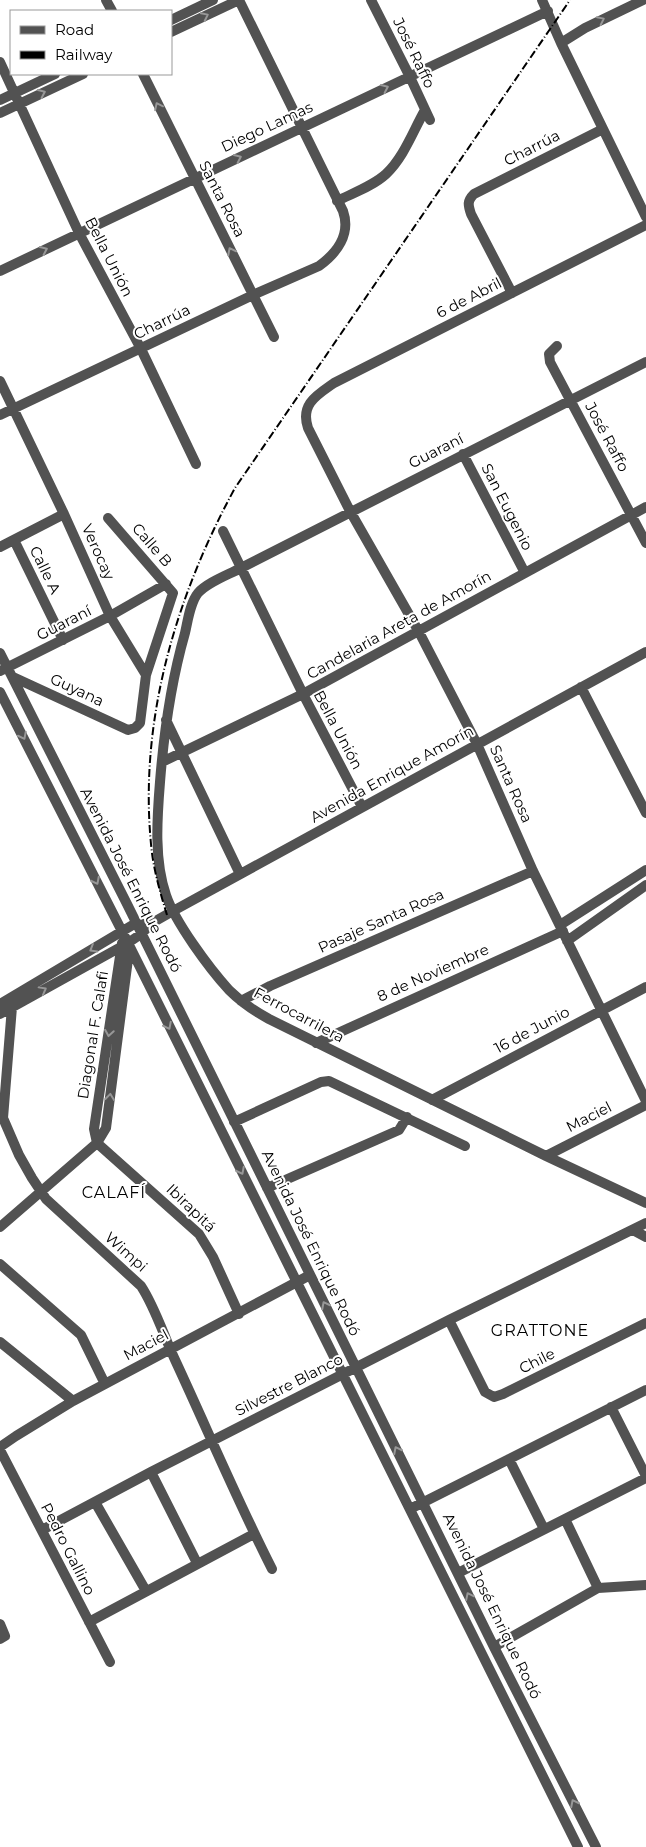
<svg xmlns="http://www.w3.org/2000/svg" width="646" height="1847" font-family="Montserrat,sans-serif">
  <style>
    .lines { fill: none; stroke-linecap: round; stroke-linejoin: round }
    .minor { stroke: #525252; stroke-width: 10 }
    .rail { stroke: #000; stroke-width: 2; stroke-dasharray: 8 2.5 1 2.5; stroke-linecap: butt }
    .oneway { stroke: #979797 }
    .labels { text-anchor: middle; stroke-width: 4; stroke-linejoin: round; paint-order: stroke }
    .street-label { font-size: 15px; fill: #000; stroke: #fff }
    .neighbourhood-label { font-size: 16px; letter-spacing: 1px; fill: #000; stroke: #fff }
  </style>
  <rect width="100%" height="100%" fill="#fff"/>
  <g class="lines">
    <path class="minor" d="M106,0L112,11
      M371,0L410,77L430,120
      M542,0L561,43L646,217
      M171,20L213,0
      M171,32L239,0
      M561,43L585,28L643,0
      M0,62L79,233L141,349L196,464
      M143,74L274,337
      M0,100L55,74
      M0,113L83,74
      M337,201C353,193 373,186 386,174C404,157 413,131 425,110
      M646,225L334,383C317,395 300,404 308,428L350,511L419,632L477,744L533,871L646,1101
      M0,271L548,11
      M512,293L471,214C468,205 467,201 474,194L603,129
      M557,346L549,354L550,362L646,543
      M646,362L241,568C228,575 208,582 198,593C190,603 188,620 185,633C171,682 164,731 160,782C157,819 154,860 166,895C175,922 209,968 229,990C241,1002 254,1011 269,1019L546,1156L646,1203
      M0,381L64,514L110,616L146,675L140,723L135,728L128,730L13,677
      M0,415L253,295L319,266C337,253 351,234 343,211L239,0
      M463,454L525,573
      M108,518L173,593L146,675
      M223,531L303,694L362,807
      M14,540L63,640
      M0,547L64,514
      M0,653L127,904L494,1647L596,1847
      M0,671L110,616L166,584
      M581,687L646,813
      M0,692L128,943L578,1847
      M166,720L240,874
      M162,762L303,694L646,507
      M560,925L646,870
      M567,941L646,885
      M9,999L12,1007L3,1118L19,1155L32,1178L46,1199L141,1286C156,1309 164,1337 176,1362C208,1431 238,1502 272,1569
      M241,1001L270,986L533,871
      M0,1004L136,923H141
      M0,1014L128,943L141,934L152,923L173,911L646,652
      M316,1043L563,931
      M432,1100L646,987
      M234,1122L321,1082L329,1081L465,1146
      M97,1143L199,1234L213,1257L239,1314
      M97,1143L94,1129L122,943
      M546,1156L646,1105
      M267,1188L399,1130L407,1117
      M0,1227L97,1143L106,1128L128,959L131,949
      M633,1230L646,1237
      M0,1264L81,1335L105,1384
      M449,1320L485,1392L494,1397L503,1394L646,1323
      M0,1342L73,1401
      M611,1407L646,1476
      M0,1447L16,1436L73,1401L310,1275
      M0,1450L110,1662
      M509,1459L544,1529
      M151,1472L197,1563
      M95,1502L146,1591
      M410,1509L646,1390
      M565,1519L598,1588
      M42,1530L151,1472L449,1320L646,1223
      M458,1573L646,1478
      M89,1622L254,1534
      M0,1624L5,1636L0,1639
      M494,1647L598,1588L646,1585"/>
    <path class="rail" d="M167,915C160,892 153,868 151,844C139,720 176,596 235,488L570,0"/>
  </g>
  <defs><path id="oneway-chevron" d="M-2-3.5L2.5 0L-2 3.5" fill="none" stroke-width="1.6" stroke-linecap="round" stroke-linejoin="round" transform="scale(1.25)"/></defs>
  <g class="oneway">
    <use href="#oneway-chevron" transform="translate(205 16) rotate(-26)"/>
    <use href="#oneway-chevron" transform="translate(601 20) rotate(-26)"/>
    <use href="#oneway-chevron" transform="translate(385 88) rotate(-25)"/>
    <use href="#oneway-chevron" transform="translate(42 93) rotate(-25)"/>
    <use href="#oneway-chevron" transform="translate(158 106) rotate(-116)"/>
    <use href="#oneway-chevron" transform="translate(238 158) rotate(-25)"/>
    <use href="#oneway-chevron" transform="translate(44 250) rotate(-25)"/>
    <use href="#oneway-chevron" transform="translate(231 251) rotate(-117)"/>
    <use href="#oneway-chevron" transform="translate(23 736) rotate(63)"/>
    <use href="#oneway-chevron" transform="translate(96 881) rotate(63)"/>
    <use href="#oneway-chevron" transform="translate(93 949) rotate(149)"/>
    <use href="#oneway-chevron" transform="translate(43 990) rotate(-29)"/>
    <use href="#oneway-chevron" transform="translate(168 1026) rotate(63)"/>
    <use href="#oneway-chevron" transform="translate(109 1033) rotate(99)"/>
    <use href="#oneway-chevron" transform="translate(110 1097) rotate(-83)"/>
    <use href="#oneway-chevron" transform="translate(241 1171) rotate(63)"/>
    <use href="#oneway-chevron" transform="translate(325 1305) rotate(-117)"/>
    <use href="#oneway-chevron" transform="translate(397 1450) rotate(-117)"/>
    <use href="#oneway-chevron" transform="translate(469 1596) rotate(-116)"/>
    <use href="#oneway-chevron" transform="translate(574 1803) rotate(-117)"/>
  </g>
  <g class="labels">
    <g class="street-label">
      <text transform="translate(414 53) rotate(64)" y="5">José Raffo</text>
      <text transform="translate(267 127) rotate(-25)" y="5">Diego Lamas</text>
      <text transform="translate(532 148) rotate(-27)" y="5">Charrúa</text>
      <text transform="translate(222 199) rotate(63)" y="5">Santa Rosa</text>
      <text transform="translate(109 257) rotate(63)" y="5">Bella Unión</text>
      <text transform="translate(469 298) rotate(-27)" y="5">6 de Abril</text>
      <text transform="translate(162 322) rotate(-26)" y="5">Charrúa</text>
      <text transform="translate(607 437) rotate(62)" y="5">José Raffo</text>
      <text transform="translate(436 451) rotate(-27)" y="5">Guaraní</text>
      <text transform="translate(507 507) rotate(63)" y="5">San Eugenio</text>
      <text transform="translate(152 545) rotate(49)" y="5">Calle B</text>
      <text transform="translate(98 552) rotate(66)" y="5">Verocay</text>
      <text transform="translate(45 570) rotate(64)" y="5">Calle A</text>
      <text transform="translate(64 623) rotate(-27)" y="5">Guaraní</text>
      <text transform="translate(399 625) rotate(-29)" y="5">Candelaria Areta de Amorín</text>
      <text transform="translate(77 690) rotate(25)" y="5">Guyana</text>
      <text transform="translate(338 730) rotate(62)" y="5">Bella Unión</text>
      <text transform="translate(392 774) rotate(-29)" y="5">Avenida Enrique Amorín</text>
      <text transform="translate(511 784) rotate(66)" y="5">Santa Rosa</text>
      <text transform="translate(131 880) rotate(63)" y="5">Avenida José Enrique Rodó</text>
      <text transform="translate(381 921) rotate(-24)" y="5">Pasaje Santa Rosa</text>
      <text transform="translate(433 973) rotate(-24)" y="5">8 de Noviembre</text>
      <text transform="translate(299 1015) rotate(28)" y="5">Ferrocarrilera</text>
      <text transform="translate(532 1030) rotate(-28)" y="5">16 de Junio</text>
      <text transform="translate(93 1035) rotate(-81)" y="5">Diagonal F. Calafi</text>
      <text transform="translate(589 1117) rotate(-27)" y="5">Maciel</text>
      <text transform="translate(191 1208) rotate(44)" y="5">Ibirapitá</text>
      <text transform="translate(311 1243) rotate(64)" y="5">Avenida José Enrique Rodó</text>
      <text transform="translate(126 1252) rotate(42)" y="5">Wimpi</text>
      <text transform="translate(146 1345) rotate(-28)" y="5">Maciel</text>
      <text transform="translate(537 1361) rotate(-27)" y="5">Chile</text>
      <text transform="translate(289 1385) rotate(-27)" y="5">Silvestre Blanco</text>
      <text transform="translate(68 1549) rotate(63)" y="5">Pedro Gallino</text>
      <text transform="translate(492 1606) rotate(64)" y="5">Avenida José Enrique Rodó</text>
    </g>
    <g class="neighbourhood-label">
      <text x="114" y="1198">CALAFÍ</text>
      <text x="540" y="1336">GRATTONE</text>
    </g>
  </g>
  <rect x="10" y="10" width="162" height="65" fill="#ffffff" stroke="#999999"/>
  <rect x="20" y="26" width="25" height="8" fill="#525252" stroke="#999999"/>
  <text x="55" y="35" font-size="15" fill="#000000">Road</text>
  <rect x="20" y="51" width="25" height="8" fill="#000000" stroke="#999999"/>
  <text x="55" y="60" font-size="15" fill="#000000">Railway</text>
</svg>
